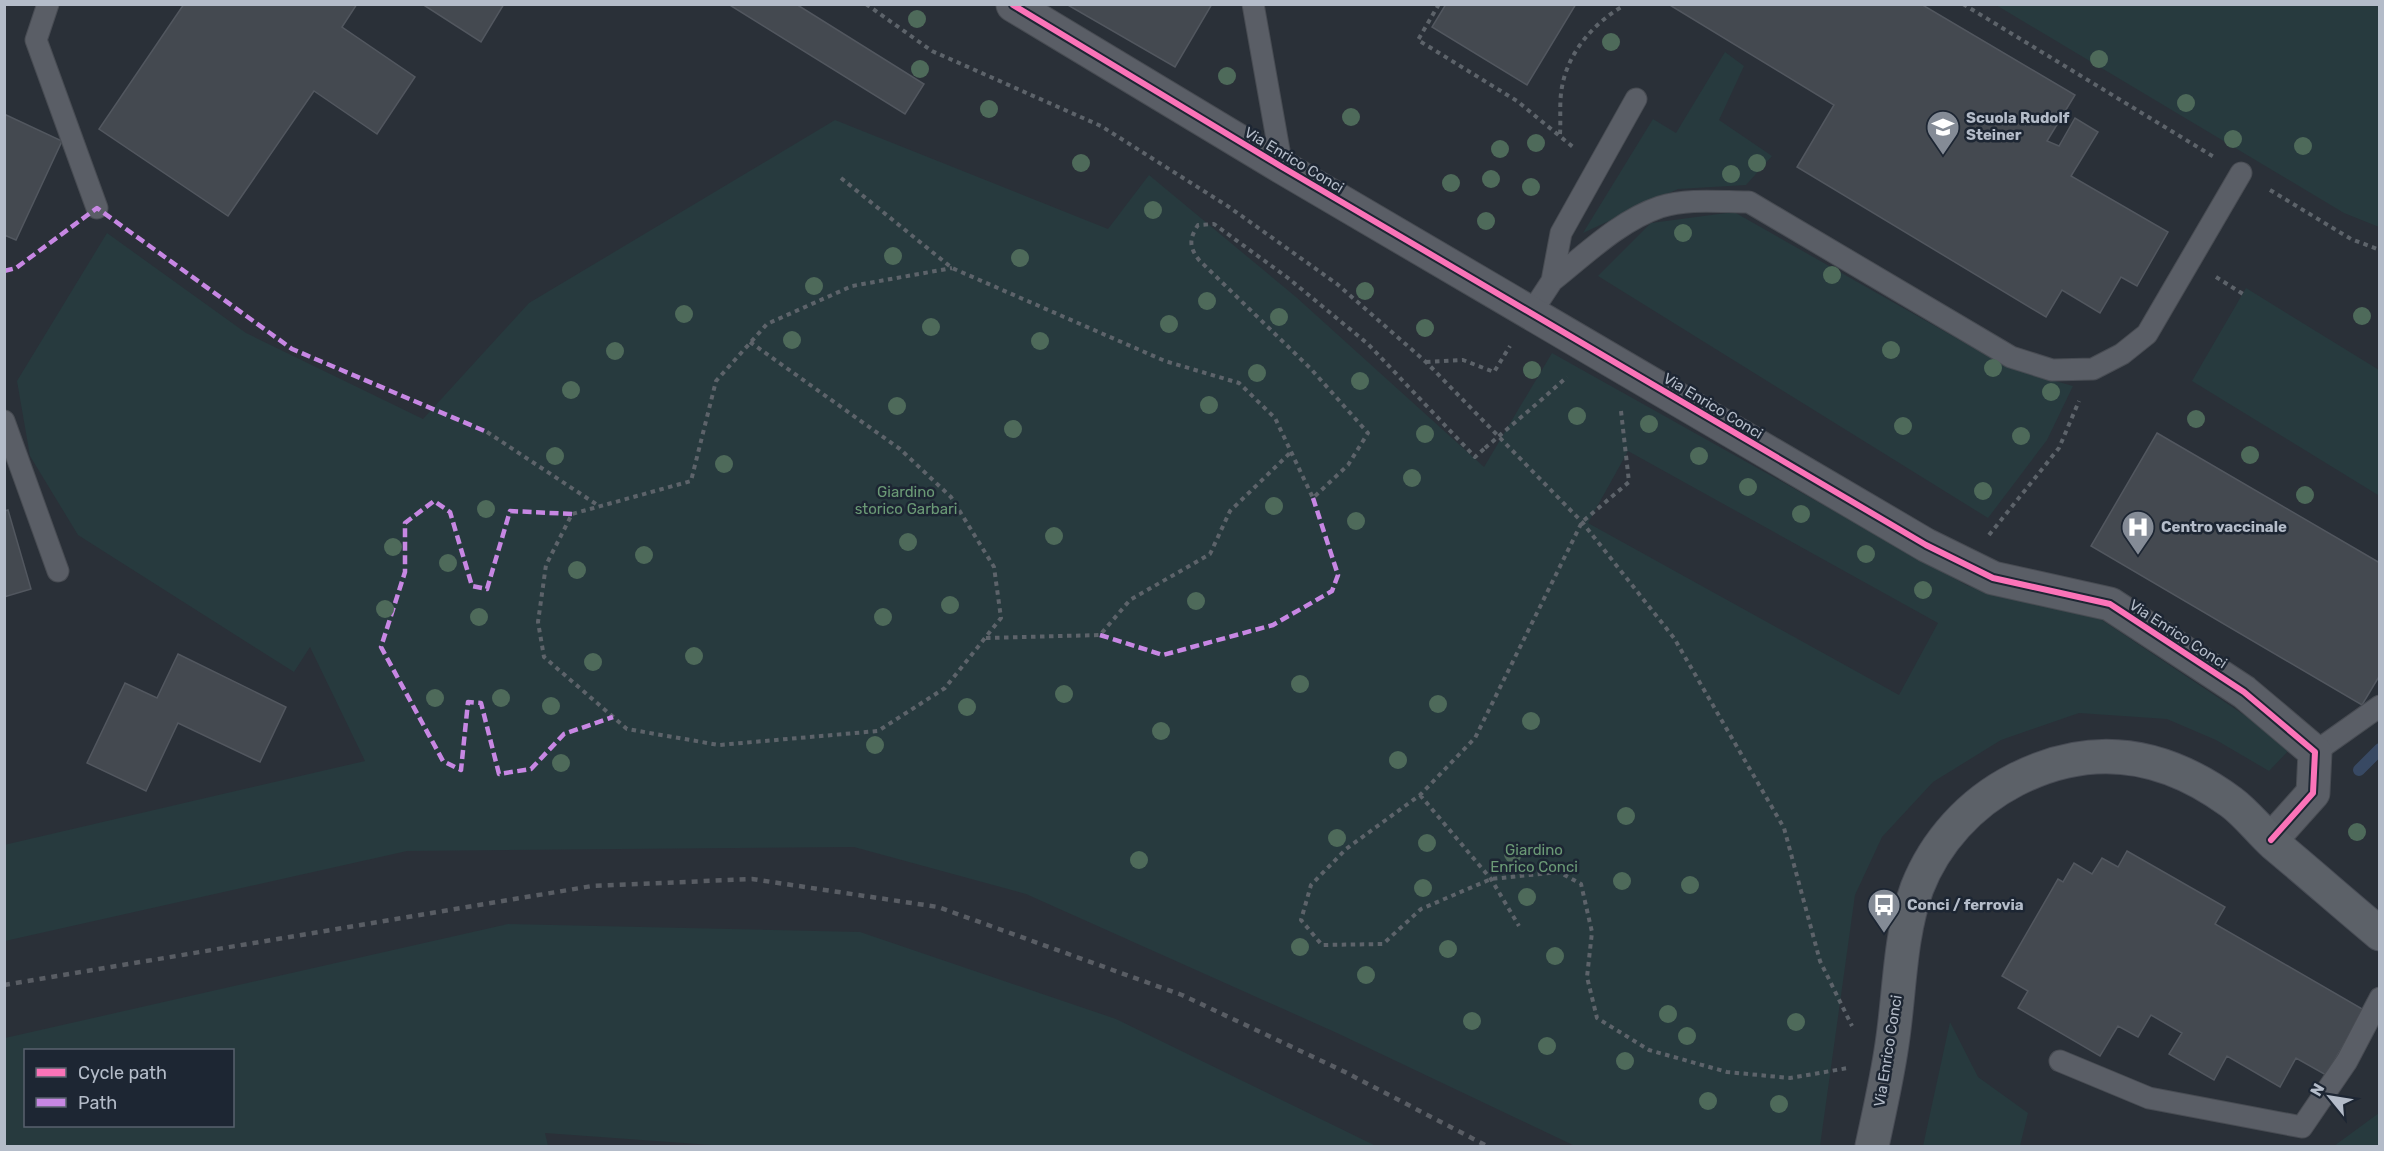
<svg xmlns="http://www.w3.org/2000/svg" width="2384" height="1151" font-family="Rubik,sans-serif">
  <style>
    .green { fill: #273a3e; fill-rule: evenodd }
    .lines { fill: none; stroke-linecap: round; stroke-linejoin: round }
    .stream { stroke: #384963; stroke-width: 12 }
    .building { fill: #444950; stroke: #52575f; stroke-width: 1.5 }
    .lane-casing { stroke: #484c53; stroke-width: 23 }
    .street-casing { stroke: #484c53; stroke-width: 35 }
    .primary-casing { stroke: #484c55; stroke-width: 35 }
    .path { stroke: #5d636a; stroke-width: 4; stroke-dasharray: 4.5 4.5; stroke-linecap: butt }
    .lane { stroke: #5a5e66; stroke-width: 21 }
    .street { stroke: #5a5e66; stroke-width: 33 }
    .primary { stroke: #5c6168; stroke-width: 33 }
    .rail { stroke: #595d64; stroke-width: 4.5; stroke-dasharray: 6 6; stroke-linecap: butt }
    .path-bridge { stroke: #5d636a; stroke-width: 4; stroke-dasharray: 4.5 4.5; stroke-linecap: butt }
    .quiet { stroke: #c787e3; stroke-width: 4.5; stroke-dasharray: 9 4.5; stroke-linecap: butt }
    .cycleway-casing { stroke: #1d2633; stroke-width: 10 }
    .cycleway { stroke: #fb73b8; stroke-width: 6 }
    .tree { fill: #4e6a5a }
    .labels { text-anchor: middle; stroke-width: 5; stroke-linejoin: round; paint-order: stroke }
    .poi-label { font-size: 15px; font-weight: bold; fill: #b4bcc9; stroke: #1d2633; text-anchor: start }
    .street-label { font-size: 15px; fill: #b4bcc9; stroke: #1d2633 }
    .park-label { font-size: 15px; fill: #6b9a76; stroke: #1d2633 }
  </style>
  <rect width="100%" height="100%" fill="#2a3038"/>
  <path class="green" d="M1996,5H2379V227L2344,213Z
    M1725,52L1744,66L1719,120L1772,156L1746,185L1678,189L1583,233L1653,119L1676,133Z
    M835,120L1108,229L1149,175L1296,297L1484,467L1552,353L1968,586L2090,612L2292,747L2269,771L2216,740L2167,719L2079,713L2001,740L1933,782L1882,837L1855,895L1820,1146H1575L1337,1033L1026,894L854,847L407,851L5,941L4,845L365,761L310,647L294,672L78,535L30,456L17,381L107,233L246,333L423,419L529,303ZM1628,451L1938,623L1899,695L1588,523Z
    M1734,212L2009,368L2073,386L2047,440L1988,518L1598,276L1651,223Z
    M2246,288L2379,370L2378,495L2192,381Z
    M508,924L860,932L1116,1019L1376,1146H725L545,1133L548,1146H5V1038ZM26,1050H232V1126H26Z
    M1950,1022L1978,1077L2028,1113L2020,1146H1923Z
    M2379,1113V1146H2334Z"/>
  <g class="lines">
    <path class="stream" d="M2359,770L2380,749"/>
  </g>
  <path class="building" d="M184,4H357L342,27L415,77L377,134L314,91L228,216L99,129Z
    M422,4H504L481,42Z
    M728,4H796L924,84L905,114Z
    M1066,4H1212L1175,67Z
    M1446,4H1576L1527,85L1432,27Z
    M1668,4H1921L2075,95L2047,141L2059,146L2075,118L2098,132L2071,176L2168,232L2137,286L2121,277L2100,313L2062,290L2046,317L1797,167L1834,105Z
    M4,114L62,141L16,240L4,235Z
    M2157,433L2380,563V675L2362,705L2091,546Z
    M8,510L31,589L4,597V511Z
    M178,654L286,707L260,762L178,723L146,791L87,763L125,683L157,698Z
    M2127,851L2225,907L2215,924L2364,1010L2326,1075L2296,1058L2280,1087L2227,1056L2214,1080L2169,1054L2182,1033L2151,1015L2138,1037L2118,1026L2100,1056L2018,1008L2028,991L2002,976L2058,879L2063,882L2074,863L2092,874L2102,858L2118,867Z"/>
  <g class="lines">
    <g class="lane-casing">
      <path id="lane" d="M48,4L36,40L97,208
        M1253,4L1282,167
        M1552,281C1585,255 1619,221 1660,207C1688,198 1720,202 1749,202L2011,357L2052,370L2093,369L2122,354L2147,334L2241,173
        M1531,313L1552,281L1561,233L1636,99
        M4,421L58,571
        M2315,752L2380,706
        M2060,1061L2149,1098L2302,1127L2347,1061L2380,998"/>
    </g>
    <g class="street-casing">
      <path id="street" d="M1013,5L1282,167L1926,545L1993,578L2110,604L2244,692L2315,752L2313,793L2271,840"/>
    </g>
    <g class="primary-casing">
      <path id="primary" d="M1872,1146C1879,1113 1887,1079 1892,1044C1900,992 1899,938 1917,888C1935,842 1970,803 2015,780C2091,741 2163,752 2231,802C2246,813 2259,830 2273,843C2309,873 2344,904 2380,934"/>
    </g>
    <path class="path" d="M866,4L932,51L1101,126L1229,207L1337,284L1426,362L1582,522L1674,638L1784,828L1820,961L1852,1026
      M1439,4L1418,40L1517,101L1573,147
      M1963,4L2214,157
      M1560,134C1561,119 1559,102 1562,87C1568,52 1594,23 1623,6
      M841,178L952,268L1165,361L1239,383L1275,418L1313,498L1348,465L1368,433L1311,369L1199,260C1189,247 1189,239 1198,225L1214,224L1288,278L1368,344L1475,457L1485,448
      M2270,190L2351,239L2380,250
      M2216,277L2243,294
      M750,342L900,449L951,497L994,567L1001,618L945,688L878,731L719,745L627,729L544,657L538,622L546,565L572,514L691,481L716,381L767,324L852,286L952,268
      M1426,362L1463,360L1494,372L1510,346
      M1540,401L1567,377
      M1621,411L1629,482L1582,522L1475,738L1420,795L1346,849L1311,885L1301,920L1322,945L1383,944L1421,909L1491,879L1559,872L1581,884L1592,932L1587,977L1597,1018L1649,1050L1727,1072L1790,1078L1848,1068
      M487,432L599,506
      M1989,535L2059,448L2079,401
      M986,638L1100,635L1130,600L1210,554L1230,511L1291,452
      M1420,795L1491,879L1519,926"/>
    <use href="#lane" class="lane"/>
    <use href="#street" class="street"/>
    <use href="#primary" class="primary"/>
    <path class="rail" d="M4,985L592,886L752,879L938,907L1182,995L1345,1072L1487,1146"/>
    <path class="path-bridge" d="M1485,448L1540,401"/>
    <path class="quiet" d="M4,271L16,268L97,208L292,349L487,432
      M572,514L510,511L487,589L472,586L450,512L434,501L405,523V572L381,647L443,761L461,770L468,702L481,703L499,774L531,769L564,734L613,717
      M1100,635L1163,655L1273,625L1332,591L1338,575L1313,498"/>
    <g class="cycleway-casing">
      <path id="cycleway" d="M1013,5L1282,167L1926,545L1993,578L2110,604L2244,692L2315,752L2313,793L2271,840"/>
    </g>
    <use href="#cycleway" class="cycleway"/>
  </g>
  <g class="tree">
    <circle cx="917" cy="19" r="9"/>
    <circle cx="1611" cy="42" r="9"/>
    <circle cx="2099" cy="59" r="9"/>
    <circle cx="920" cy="69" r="9"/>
    <circle cx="1227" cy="76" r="9"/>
    <circle cx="2186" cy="103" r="9"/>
    <circle cx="989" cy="109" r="9"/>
    <circle cx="1351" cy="117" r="9"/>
    <circle cx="2233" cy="139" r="9"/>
    <circle cx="1536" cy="143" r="9"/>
    <circle cx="2303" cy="146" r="9"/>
    <circle cx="1500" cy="149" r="9"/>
    <circle cx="1081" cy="163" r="9"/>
    <circle cx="1757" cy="163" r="9"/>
    <circle cx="1731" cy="174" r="9"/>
    <circle cx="1491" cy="179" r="9"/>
    <circle cx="1451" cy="183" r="9"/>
    <circle cx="1531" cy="187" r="9"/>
    <circle cx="1153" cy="210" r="9"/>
    <circle cx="1486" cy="221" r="9"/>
    <circle cx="1683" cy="233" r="9"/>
    <circle cx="893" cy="256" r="9"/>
    <circle cx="1020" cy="258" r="9"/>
    <circle cx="1832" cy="275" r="9"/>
    <circle cx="814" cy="286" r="9"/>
    <circle cx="1365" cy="291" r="9"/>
    <circle cx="1207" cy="301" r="9"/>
    <circle cx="684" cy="314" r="9"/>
    <circle cx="2362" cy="316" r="9"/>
    <circle cx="1279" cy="317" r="9"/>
    <circle cx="1169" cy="324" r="9"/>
    <circle cx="931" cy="327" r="9"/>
    <circle cx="1425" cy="328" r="9"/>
    <circle cx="792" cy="340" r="9"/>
    <circle cx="1040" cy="341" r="9"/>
    <circle cx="1891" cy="350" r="9"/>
    <circle cx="615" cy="351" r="9"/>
    <circle cx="1993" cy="368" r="9"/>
    <circle cx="1532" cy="370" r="9"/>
    <circle cx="1257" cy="373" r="9"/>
    <circle cx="1360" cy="381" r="9"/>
    <circle cx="571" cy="390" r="9"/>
    <circle cx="2051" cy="392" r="9"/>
    <circle cx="1209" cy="405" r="9"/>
    <circle cx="897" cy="406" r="9"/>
    <circle cx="1577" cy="416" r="9"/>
    <circle cx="2196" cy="419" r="9"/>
    <circle cx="1649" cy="424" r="9"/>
    <circle cx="1903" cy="426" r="9"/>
    <circle cx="1013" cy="429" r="9"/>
    <circle cx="1425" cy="434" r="9"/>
    <circle cx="2021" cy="436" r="9"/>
    <circle cx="2250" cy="455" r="9"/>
    <circle cx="555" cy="456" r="9"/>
    <circle cx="1699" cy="456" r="9"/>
    <circle cx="724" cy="464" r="9"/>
    <circle cx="1412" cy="478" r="9"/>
    <circle cx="1748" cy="487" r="9"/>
    <circle cx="1983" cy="491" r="9"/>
    <circle cx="2305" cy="495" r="9"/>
    <circle cx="1274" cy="506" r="9"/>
    <circle cx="486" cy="509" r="9"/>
    <circle cx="1801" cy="514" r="9"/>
    <circle cx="1356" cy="521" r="9"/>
    <circle cx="1054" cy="536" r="9"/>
    <circle cx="908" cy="542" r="9"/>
    <circle cx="393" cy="547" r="9"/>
    <circle cx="1866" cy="554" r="9"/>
    <circle cx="644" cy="555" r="9"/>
    <circle cx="448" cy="563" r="9"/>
    <circle cx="577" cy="570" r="9"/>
    <circle cx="1923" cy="590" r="9"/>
    <circle cx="1196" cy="601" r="9"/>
    <circle cx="950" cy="605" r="9"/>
    <circle cx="385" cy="609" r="9"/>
    <circle cx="479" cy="617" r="9"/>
    <circle cx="883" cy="617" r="9"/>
    <circle cx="694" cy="656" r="9"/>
    <circle cx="593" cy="662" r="9"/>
    <circle cx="1300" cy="684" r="9"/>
    <circle cx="1064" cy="694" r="9"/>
    <circle cx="435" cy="698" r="9"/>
    <circle cx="501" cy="698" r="9"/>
    <circle cx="1438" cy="704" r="9"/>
    <circle cx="551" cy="706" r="9"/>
    <circle cx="967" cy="707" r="9"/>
    <circle cx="1531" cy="721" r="9"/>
    <circle cx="1161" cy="731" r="9"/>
    <circle cx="875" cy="745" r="9"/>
    <circle cx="1398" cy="760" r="9"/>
    <circle cx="561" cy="763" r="9"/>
    <circle cx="1626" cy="816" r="9"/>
    <circle cx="2357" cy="832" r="9"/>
    <circle cx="1337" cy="838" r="9"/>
    <circle cx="1427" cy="843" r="9"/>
    <circle cx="1513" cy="854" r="9"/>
    <circle cx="1139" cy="860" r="9"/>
    <circle cx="1622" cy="881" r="9"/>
    <circle cx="1690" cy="885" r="9"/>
    <circle cx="1423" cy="888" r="9"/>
    <circle cx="1527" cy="897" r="9"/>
    <circle cx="1300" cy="947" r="9"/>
    <circle cx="1448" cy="949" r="9"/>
    <circle cx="1555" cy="956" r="9"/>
    <circle cx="1366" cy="975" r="9"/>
    <circle cx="1668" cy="1014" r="9"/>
    <circle cx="1472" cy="1021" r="9"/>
    <circle cx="1796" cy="1022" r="9"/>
    <circle cx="1687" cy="1036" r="9"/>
    <circle cx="1547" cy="1046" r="9"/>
    <circle cx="1625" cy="1061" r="9"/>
    <circle cx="1708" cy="1101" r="9"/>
    <circle cx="1779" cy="1104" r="9"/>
  </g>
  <defs>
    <g id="school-pin" transform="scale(1.725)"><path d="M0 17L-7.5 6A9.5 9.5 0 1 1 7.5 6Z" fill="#848b96" stroke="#1d2633"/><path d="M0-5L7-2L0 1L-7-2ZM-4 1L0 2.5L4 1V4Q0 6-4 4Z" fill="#fff"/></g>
    <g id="hospital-pin" transform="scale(1.725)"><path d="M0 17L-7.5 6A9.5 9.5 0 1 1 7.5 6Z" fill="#848b96" stroke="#1d2633"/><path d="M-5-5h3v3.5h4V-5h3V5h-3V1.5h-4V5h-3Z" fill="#fff"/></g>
    <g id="bus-pin" transform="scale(1.725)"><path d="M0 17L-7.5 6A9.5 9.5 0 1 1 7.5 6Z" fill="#848b96" stroke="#1d2633"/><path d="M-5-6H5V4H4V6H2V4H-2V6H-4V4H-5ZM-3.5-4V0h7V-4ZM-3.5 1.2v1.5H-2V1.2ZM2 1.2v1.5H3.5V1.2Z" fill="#fff"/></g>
  </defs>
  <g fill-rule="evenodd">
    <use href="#school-pin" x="1943" y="127"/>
    <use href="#hospital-pin" x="2138" y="527"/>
    <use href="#bus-pin" x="1884" y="905"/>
  </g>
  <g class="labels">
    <g class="poi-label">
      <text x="1966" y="123">Scuola Rudolf<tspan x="1966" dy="17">Steiner</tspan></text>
      <text x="2161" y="532">Centro vaccinale</text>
      <text x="1907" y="910">Conci / ferrovia</text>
    </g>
    <g class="street-label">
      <text transform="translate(1294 160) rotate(31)" y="5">Via Enrico Conci</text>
      <text transform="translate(1713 406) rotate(31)" y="5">Via Enrico Conci</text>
      <text transform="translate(2178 634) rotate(33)" y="5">Via Enrico Conci</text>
      <text transform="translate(1888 1051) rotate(-81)" y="5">Via Enrico Conci</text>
    </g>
    <g class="park-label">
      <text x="906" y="497">Giardino<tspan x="906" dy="17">storico Garbari</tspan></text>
      <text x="1534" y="855">Giardino<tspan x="1534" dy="17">Enrico Conci</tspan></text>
    </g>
  </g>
  <rect width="2384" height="1151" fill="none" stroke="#b4bcc9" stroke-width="12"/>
  <rect x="24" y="1049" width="210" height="78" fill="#1d2633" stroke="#59626f" stroke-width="1.5"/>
  <rect x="36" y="1068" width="30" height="9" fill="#fb73b8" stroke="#59626f" stroke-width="1.5"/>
  <text x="78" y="1079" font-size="18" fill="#b4bcc9">Cycle path</text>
  <rect x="36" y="1098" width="30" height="9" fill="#c787e3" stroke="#59626f" stroke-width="1.5"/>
  <text x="78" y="1109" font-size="18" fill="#b4bcc9">Path</text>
  <g transform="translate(2330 1097) rotate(300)" stroke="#1d2633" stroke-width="4.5" paint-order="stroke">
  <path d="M0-4.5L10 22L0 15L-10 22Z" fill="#b4bcc9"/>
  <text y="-9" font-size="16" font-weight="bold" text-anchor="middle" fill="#b4bcc9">N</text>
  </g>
</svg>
